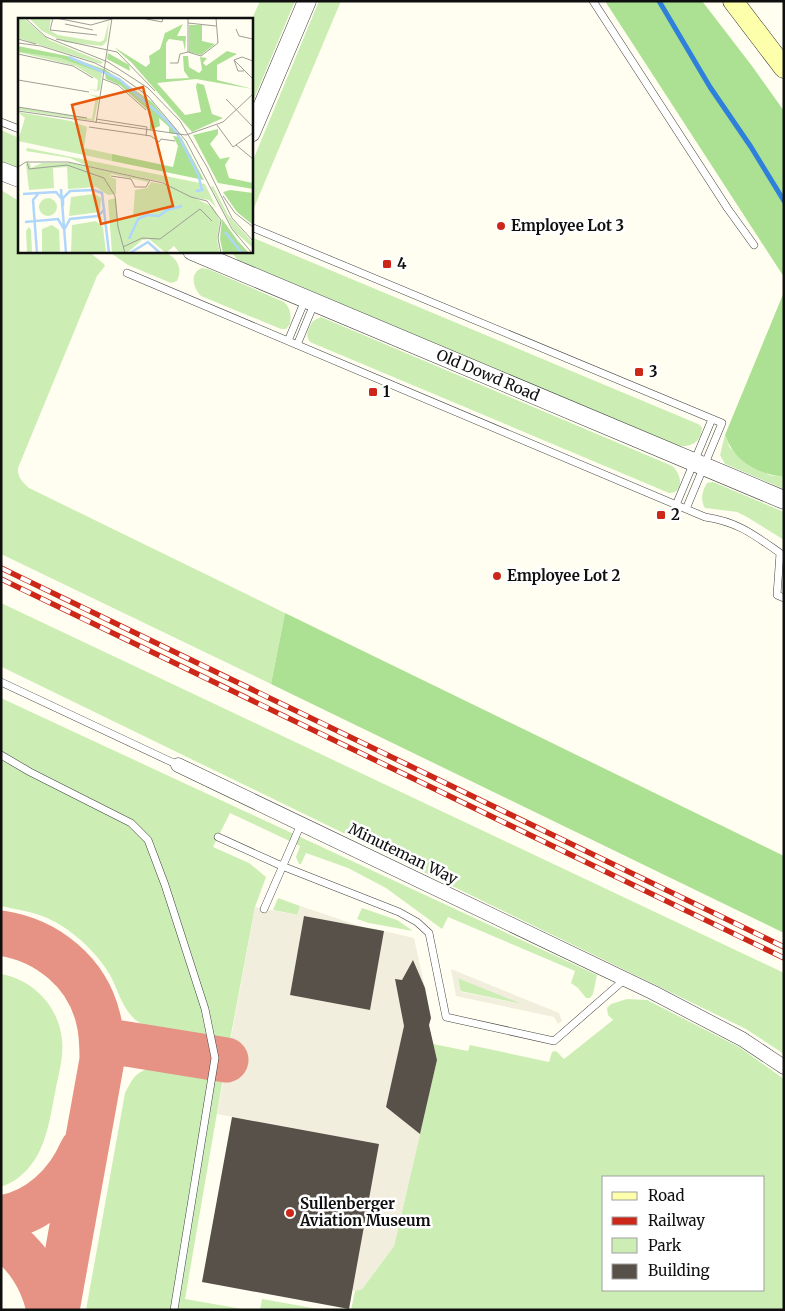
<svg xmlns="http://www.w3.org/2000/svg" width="785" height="1311" font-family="Merriweather,serif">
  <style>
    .green { fill: #cceeb5; fill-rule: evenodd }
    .forest { fill: #ace093 }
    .plaza { fill: #f1eedd; fill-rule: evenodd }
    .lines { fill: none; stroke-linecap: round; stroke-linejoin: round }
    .stream { stroke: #2f80da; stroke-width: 5 }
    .taxiway { stroke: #e69284; stroke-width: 45 }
    .building { fill: #58514a }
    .service-casing { stroke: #424242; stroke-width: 8 }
    .minor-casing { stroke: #424242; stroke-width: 15 }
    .tertiary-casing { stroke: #424242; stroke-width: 19 }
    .secondary-casing { stroke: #313131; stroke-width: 21 }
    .service { stroke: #fff; stroke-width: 7 }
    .minor { stroke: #fff; stroke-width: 14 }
    .tertiary { stroke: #fff; stroke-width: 18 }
    .secondary { stroke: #feffab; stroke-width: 20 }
    .rail-casing { stroke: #cc2719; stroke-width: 5.5 }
    .rail { stroke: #fff; stroke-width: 4; stroke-dasharray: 11; stroke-linecap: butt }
    .poi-dot { fill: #cc2719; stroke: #fff; stroke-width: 2 }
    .labels { text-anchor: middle; stroke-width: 5; stroke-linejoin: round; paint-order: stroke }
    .poi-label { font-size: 15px; font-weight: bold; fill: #0f0f0f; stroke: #fff; text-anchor: start }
    .street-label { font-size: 15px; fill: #0f0f0f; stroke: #fff }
    .inset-river { fill: none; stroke: #afd6fc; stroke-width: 2.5 }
    .inset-road { fill: none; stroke: #9f9e96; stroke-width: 1 }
    .view { fill: #e8590c; fill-opacity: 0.15; stroke: #e8590c; stroke-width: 2.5 }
    .inset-edge { fill: none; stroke: #0f0f0f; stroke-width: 2.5 }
  </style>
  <rect width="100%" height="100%" fill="#fffef0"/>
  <path class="green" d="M260,1H295L251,106V21Z
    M319,1H341L251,215V165Z
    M1,130L19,138V169L1,162Z
    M1,190L19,201V251H88L104,264L105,266L97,276L18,468C17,476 22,482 29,488L285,613L271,684L1,554Z
    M251,237L698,424L702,427C701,444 690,448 675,445L238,260L230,251H251Z
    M108,251C122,251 148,249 160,251C175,254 184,267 177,281L171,283L128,265Z
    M202,268L208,269L284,302C291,309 291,314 290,324L286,329H281L201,296C193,288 189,273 202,268Z
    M321,317L670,465C681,470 686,493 669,493L310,342C304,334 309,328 313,321Z
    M725,435L730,448L769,475L784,477V489L725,464L720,455Z
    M713,482L784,512V540L747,517L737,512L705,508C700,500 702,491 707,483Z
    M1,603L784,973V1054L746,1029L2,667Z
    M1,698L597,975L593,994L590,998H586L578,988L571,983L575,971L448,917L442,929L386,888L348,868L306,853L301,864H299L296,857L300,846L230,813L213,847L249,863L266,877L255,907L230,1040C206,1036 160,1033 140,1023C124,1014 118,990 110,975C96,951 69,926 42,916C29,911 14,909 1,906Z
    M278,898L300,906L298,915L273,910Z
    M362,908L397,920L413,931L369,923L357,919Z
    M1,974C34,980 59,1007 62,1040C64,1057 58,1076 55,1093C49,1123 45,1158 18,1178C13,1182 7,1184 1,1187Z
    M458,978L526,1005L460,991Z
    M627,999L647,1000L739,1047L784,1079V1310H351L355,1291L362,1289L394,1246L437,1060L433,1044L468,1051L470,1045L549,1062L552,1052L556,1051L564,1059L613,1020L608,1015L607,1008L611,1004ZM604,1177H764V1290H604Z
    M156,1067L223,1078L185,1299L248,1310H86L125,1093C134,1076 136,1071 156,1067Z
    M262,1299L324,1310H260Z"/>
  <path class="forest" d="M605,1H702L752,66L784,111V277Z
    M784,292V477C756,473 735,462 725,435Z
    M285,613L784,856V933L271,684Z"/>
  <path class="plaza" d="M300,906L366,928L304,916L290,995L369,1010L384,931L414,938L425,988L413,961L404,977L405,981L395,979L404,1026L386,1107L420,1134L394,1246L362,1289L355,1291L352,1290L379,1144L217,1114L255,907L297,915Z
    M451,969L559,1013L562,1021L558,1024L554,1017L456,996ZM458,978L522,1004L461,992Z"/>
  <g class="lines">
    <path class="stream" d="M659,1L710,87L751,147L784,201"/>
    <path class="taxiway" d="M1,933C47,940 87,972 98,1018C102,1032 102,1046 102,1060L57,1310
      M102,1040L226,1060
      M1,1218C39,1212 67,1184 82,1150
      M1,1238C27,1253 43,1281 49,1310"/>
  </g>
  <path class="building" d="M304,916L384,931L370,1010L290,995Z
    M413,960L425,988L431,1018L429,1025L437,1060L420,1134L386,1107L404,1026L395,979L402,980Z
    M232,1117L379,1144L349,1309L202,1282Z"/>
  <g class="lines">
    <g class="service-casing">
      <path id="service" d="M593,1L728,209L754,245
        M1,122L19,129
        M251,227L722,423L686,509
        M127,273L705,517C738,522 753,534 780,553L777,595L784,598
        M288,341L305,300
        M297,345L314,304
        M676,505L712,419
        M1,682L178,765
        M1,755L30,772L131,823L148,840L165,885L205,1009L215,1058L174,1310
        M218,837L282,866L399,912L417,922L429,933L446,1017L554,1041L625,979
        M264,909L301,824"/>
    </g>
    <g class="minor-casing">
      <path id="minor" d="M178,765L654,993L742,1039L784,1067"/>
    </g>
    <g class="tertiary-casing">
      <g id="tertiary">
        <path d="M251,133L307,1"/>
        <path d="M1,171L19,178"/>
        <path id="s1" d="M192,251L784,500"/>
      </g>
    </g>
    <g class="secondary-casing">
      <path id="secondary" d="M733,1L784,68"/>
    </g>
    <use href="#service" class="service"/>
    <use href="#minor" class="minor"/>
    <use href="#tertiary" class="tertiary"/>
    <use href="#secondary" class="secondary"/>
    <g class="rail-casing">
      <path id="rail" d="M1,568L784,947
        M1,579L784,958"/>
    </g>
    <use href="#rail" class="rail"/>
  </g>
  <g class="poi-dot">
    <circle cx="501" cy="226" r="5"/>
    <rect x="382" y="259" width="10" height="10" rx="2.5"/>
    <rect x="634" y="367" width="10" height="10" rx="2.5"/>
    <rect x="368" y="387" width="10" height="10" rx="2.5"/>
    <rect x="656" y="510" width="10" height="10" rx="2.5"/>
    <circle cx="497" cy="576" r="5"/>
    <circle cx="290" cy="1213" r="5"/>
  </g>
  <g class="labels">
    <g class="poi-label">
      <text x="511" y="231">Employee Lot 3</text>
      <text x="397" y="269">4</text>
      <text x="649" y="377">3</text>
      <text x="383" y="397">1</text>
      <text x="671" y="520">2</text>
      <text x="507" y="581">Employee Lot 2</text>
      <text x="300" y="1209">Sullenberger<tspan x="300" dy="17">Aviation Museum</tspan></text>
    </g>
    <g class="street-label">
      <text dy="5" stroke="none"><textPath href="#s1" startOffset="321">Old Dowd Road</textPath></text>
      <text transform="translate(403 854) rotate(26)" y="5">Minuteman Way</text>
    </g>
  </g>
  <g transform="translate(18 18)">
    <rect width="235" height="235" fill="#fffef0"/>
    <path d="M0,0H5L31,22L85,44L83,46L0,20ZM11,0H33L31,12L40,17L82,24L86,22L91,2L89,23L84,28L47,24L24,13ZM0,34L42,40L80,53L84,55L82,72L79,73L70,71L79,72L80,62L58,48ZM69,76L81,78L76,103L0,92V89L74,101L78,79ZM0,94L53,103L69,109L66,130L94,136V143L0,123L7,100ZM9,130L187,166L198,189L191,182L173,179L145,164L69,148L52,140L8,133ZM12,145L13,150L24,145H53L130,162V164L93,156L92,159L98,161V176L90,177L78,169L50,171L49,149L35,150L36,170L11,172L8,146ZM133,164L150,167L195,189L202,203L199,221L202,235H162L156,228L148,235L131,221L124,222L109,235H94L90,182L98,180L100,201L115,199L117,172L129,170ZM195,168L210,197L235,225V230L216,213L193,169ZM76,176L83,180L82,194L51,198L53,179ZM21 189a9 9 0 1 1 18 0a9 9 0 1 1-18 0ZM78,203L85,209L88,235H53L54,207ZM34,207L41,212L42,235H24V211ZM11,209L13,212L14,235H9L8,213Z" fill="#cceeb5"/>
    <path d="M165,6L159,18H168L167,33L165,23L151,21L148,25V61L171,60L166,53L165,38H170L171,49L181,55L184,52L182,39L189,40L185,45L188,48L209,33L219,36L199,47V62L235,71L178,61L139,65L167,97L183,94L178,69L179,65L186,67L194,96L205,100L174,114L114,45L96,29L128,49L132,45L131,38L142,31L147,15ZM171,7H184V23L197,26L183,37L171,34ZM0,28L49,38L88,52L134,84L161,116L151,115V109L141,100L142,108L132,112V94L102,67L88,61L87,56L42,40L0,34ZM90,35L111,47L112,53L89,41ZM200,111V116L192,126L202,141L212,139L207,147L211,160L235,165V171L200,165L175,117ZM155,118L163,119L186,162L94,143V136L155,149L160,128ZM212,172L235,175V207L219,194L205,174ZM204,201L220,223L231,235H205L202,221Z" fill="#ace093"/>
    <path class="inset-river" d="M51,39L101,61L147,101L159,115L180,156L184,172L178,173M43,171L48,235M5,176L38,174L44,181M45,188V180L52,173L76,172L84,175L91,235M7,204L40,201L46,211M46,212L52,201L80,198L87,191M207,214L224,235M111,221L120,201L129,197L141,198L149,192L164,188M19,235L15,182L21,175M112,235L130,224L142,235"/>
    <path class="inset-road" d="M7,0L28,19L90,44L130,70L162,103L189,149M35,0L32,12L79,17M38,0L73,7L94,1M124,0L144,4L145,0M170,0V34L183,38L200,25L198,0M170,5L198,8M47,6L75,12M218,11L221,18L235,21M0,21L18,26M38,21L99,34L137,73M0,25L23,28L77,45L102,58L130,78L168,123L214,211M0,36L55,48L75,60M216,42L235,61M216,42L224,39L235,43M216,42L220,53H226M152,45H160L162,36L170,34M85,61L100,67L128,92M0,62L71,74M208,81L235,109M0,89L69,100M0,93L168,117L205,104L235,76M78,101L129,109L128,118M78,105L94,0M199,107L215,129L235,115M71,109L133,118L141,124L143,121L157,123M218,127L235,141M9,144L11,151L49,147L86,160L97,178L100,209L107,235M0,149L8,144H50L145,165L173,179L189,183L203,202L200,220L203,235M189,149L214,200L235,223M93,158L113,161L117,169H128L132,162M205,178L217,195L235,209M214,211L234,235M105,229L124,220L142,221L182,191L194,203"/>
    <path class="view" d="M125,69L155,188L83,206L54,87Z"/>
    <rect width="235" height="235" class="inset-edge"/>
  </g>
  <rect width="785" height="1311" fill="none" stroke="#0f0f0f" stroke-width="5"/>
  <rect x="602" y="1176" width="162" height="115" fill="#ffffff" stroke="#9f9f9f"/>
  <rect x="612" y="1192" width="25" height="8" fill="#feffab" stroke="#9f9f9f"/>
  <text x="648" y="1201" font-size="15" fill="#0f0f0f">Road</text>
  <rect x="612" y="1217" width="25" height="8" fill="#cc2719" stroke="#9f9f9f"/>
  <text x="648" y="1226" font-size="15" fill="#0f0f0f">Railway</text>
  <rect x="612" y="1238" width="25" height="15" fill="#cceeb5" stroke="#9f9f9f"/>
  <text x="648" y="1251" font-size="15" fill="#0f0f0f">Park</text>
  <rect x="612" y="1264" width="25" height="15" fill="#58514a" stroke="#9f9f9f"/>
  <text x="648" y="1276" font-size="15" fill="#0f0f0f">Building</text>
</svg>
